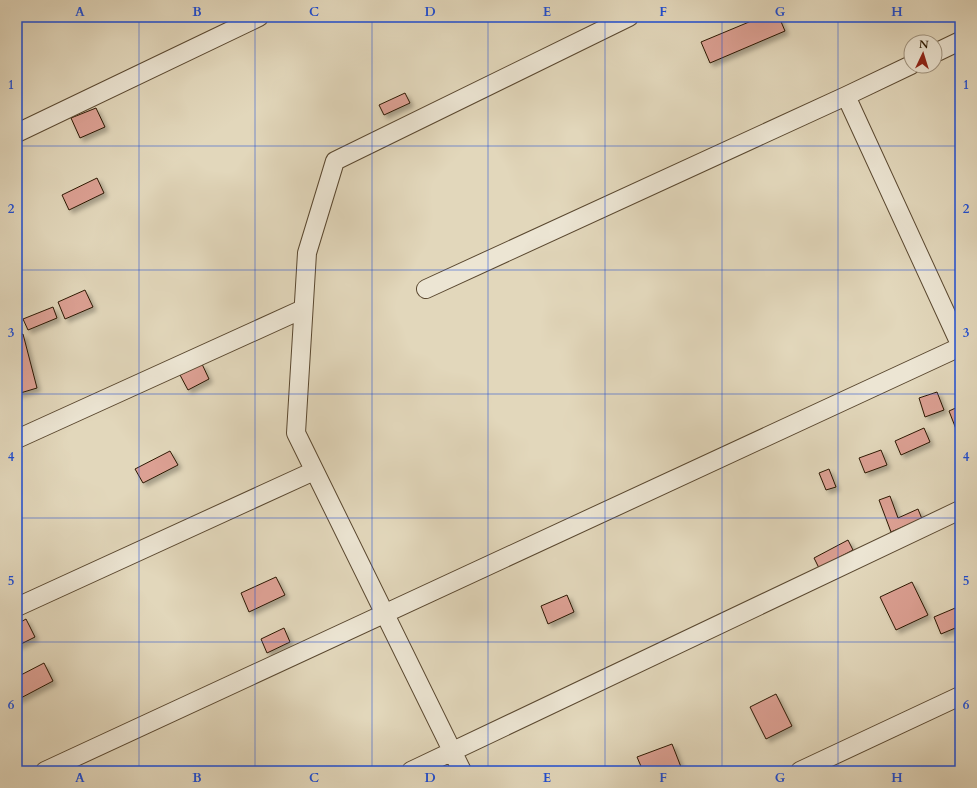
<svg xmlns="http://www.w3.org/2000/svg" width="977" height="788" font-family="Cardo,serif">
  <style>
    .building { fill: #dca093; stroke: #2c1802; filter: url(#shadow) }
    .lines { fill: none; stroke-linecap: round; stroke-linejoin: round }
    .minor-casing { stroke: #5a4830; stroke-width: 20 }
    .minor { stroke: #ece5d3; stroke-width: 18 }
    .grid { fill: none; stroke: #1d4ed8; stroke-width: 1; stroke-opacity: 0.55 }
    .neatline { fill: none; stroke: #1d4ed8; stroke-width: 1.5 }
    .grid-label { font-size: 13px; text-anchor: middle; font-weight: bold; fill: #1d4ed8 }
  </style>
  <defs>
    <filter id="shadow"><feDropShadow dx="3.5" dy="3.5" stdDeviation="2" flood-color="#0004"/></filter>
  </defs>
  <rect width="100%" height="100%" fill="#e2d7bb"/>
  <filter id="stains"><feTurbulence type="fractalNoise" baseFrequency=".005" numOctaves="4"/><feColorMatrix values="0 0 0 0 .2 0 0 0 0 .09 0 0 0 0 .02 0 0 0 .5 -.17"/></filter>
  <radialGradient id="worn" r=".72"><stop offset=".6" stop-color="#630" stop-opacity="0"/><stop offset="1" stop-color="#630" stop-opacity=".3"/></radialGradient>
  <path class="building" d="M761,17H779L785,31L710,63L701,42Z
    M405,93L410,103L384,115L379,105Z
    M96,108L105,127L80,138L71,118Z
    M97,178L104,193L69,210L62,195Z
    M85,290L93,307L65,319L58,302Z
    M53,307L57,318L28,330L23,319Z
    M23,334L37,388L17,394V336Z
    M202,364L209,379L188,390L180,375Z
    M937,392L944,410L925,417L919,398Z
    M960,406V427L956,429L949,411Z
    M924,428L930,442L901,455L895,441Z
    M881,450L887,465L865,473L859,458Z
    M170,451L178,465L143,483L135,469Z
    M829,469L836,487L826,490L819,473Z
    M890,496L898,518L918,509L922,519L891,532L879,500Z
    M848,540L853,550L819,568L814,558Z
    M276,577L285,595L249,612L241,593Z
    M912,582L928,615L896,630L880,597Z
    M567,595L574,612L548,624L541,606Z
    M960,606V626L941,634L934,617Z
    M26,619L35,637L17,646V624Z
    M284,628L290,642L267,653L261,639Z
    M44,663L53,681L17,700V677Z
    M776,694L792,726L766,739L750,707Z
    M672,744L681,767L671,771H643L637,757Z"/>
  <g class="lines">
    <g class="minor-casing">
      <path id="minor" d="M935,53L960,41
        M846,96L960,344
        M17,133L259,17
        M426,289L846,96L911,65
        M17,439L303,309
        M17,607L314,471
        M45,771L960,347
        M411,771L960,510
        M462,771L296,433L307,253L335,161L629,17
        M800,771L960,696"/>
    </g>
    <use href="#minor" class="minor"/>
  </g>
  <path class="grid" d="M139,17V771M255,17V771M372,17V771M488,17V771M605,17V771M722,17V771M838,17V771M17,146H960M17,270H960M17,394H960M17,518H960M17,642H960"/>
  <rect width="977" height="788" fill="none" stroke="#e2d7bb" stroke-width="44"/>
  <g transform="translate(923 54) rotate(4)"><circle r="19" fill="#ece5d3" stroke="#9f937f"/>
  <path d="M0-3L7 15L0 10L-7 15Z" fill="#8f2418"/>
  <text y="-6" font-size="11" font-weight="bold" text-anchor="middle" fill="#2c1802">N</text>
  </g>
  <rect x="22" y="22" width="933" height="744" class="neatline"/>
  <g class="grid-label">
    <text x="80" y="16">A</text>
    <text x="197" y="16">B</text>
    <text x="314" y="16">C</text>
    <text x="430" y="16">D</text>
    <text x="547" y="16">E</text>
    <text x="663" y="16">F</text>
    <text x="780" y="16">G</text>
    <text x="897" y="16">H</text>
    <text x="11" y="89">1</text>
    <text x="966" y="89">1</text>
    <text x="11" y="213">2</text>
    <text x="966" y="213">2</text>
    <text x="11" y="337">3</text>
    <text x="966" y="337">3</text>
    <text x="11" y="461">4</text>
    <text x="966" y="461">4</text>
    <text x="11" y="585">5</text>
    <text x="966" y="585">5</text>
    <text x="11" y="709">6</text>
    <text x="966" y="709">6</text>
    <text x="80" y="782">A</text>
    <text x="197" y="782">B</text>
    <text x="314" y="782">C</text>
    <text x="430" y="782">D</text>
    <text x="547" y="782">E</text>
    <text x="663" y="782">F</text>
    <text x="780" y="782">G</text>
    <text x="897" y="782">H</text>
  </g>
  <rect width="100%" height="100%" filter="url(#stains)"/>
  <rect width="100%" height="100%" fill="url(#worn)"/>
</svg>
